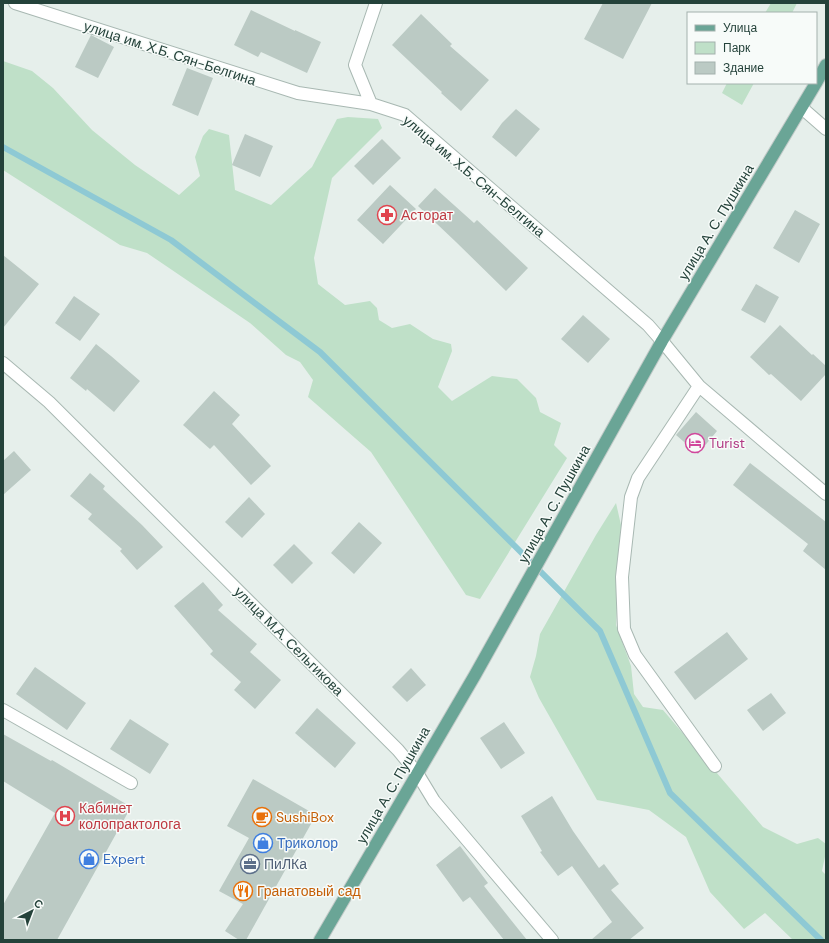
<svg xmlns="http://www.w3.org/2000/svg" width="829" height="943" font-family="'DM Sans',sans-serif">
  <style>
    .green { fill: #bfe0c8 }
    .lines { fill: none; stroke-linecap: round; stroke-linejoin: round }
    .stream { stroke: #8ec9d4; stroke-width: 6 }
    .building { fill: #bbcac4 }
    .minor-casing { stroke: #a8b8b2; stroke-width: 14 }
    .major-casing { stroke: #c2cac8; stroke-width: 14 }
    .minor { stroke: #fff; stroke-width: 12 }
    .major { stroke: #6aa596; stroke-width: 12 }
    .labels { text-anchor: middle; stroke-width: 3; stroke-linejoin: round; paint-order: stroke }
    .street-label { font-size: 14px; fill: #24423a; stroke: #f7fbf9 }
    .health-label { font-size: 14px; fill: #be3a42; stroke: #f7fbf9; text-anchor: start }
    .hotel-label { font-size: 14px; fill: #b23c85; stroke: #f7fbf9; text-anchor: start }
    .food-label { font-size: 14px; fill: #c56008; stroke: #f7fbf9; text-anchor: start }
    .shop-label { font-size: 14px; fill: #366cbe; stroke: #f7fbf9; text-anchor: start }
    .service-label { font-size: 14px; fill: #4e5e75; stroke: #f7fbf9; text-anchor: start }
  </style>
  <rect width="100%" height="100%" fill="#e6efeb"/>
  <path class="green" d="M771,3H797L792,13H765Z
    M3,61L32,71L53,88L92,130L135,165L179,195L200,176L195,157L203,136L209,129L229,135L235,190L271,205L312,167L337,119L348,117L378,119L382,128L332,178L314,258L318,284L345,305L370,301L377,308L379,320L392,328L410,324L433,339L451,344L452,351L438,387L452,401L492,376L517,379L536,398L540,412L561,423L554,445L567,458L480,599L466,595L371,452L308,397L313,380L300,362L286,355L250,323L147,253L120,245L3,170Z
    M727,83H754L742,105L722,93Z
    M616,503L621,525L616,625L631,666L634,694L643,707L663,710L763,827L797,844L818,838L826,844V852L822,871L826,875V940H793L765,913L744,929L710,892L686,837L649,810L597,800L539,698L530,677L536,656L540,634L596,535Z"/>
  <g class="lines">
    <path class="stream" d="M3,147L171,240L320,352L600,631L670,793L821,940"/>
  </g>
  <path class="building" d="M603,3H652L623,59L584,39Z
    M251,10L295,31V30L321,42L307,73L261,52L258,57L234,45Z
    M421,14L452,44L450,46L489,80L461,111L441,93L442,92L392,45Z
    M91,35L114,47L98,78L75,67Z
    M187,68L213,78L198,116L172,105Z
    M516,109L540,129L516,157L492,137L502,123Z
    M245,134L273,146L260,177L232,165Z
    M382,139L401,158L373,185L354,166Z
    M390,185L416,209L383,244L357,220Z
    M435,188L474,223L477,220L528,268L506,291L456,242L418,206Z
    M795,210L820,224L799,263L773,248Z
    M3,255L39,284L3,328Z
    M756,284L779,297L765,323L741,310Z
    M74,296L100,314L80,341L55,323Z
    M583,315L610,339L588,363L561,339Z
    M780,325L812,355L813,354L826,366V374L801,401L771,374L769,375L750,357Z
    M96,344L111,356L140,381L114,412L87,389L86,391L70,378Z
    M214,391L240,415L232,424L271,466L251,485L214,445L210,449L183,425Z
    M696,412L717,431L698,454L676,435Z
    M14,451L31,470L3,495V461Z
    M750,463L826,522V570L803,551L808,544L733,485Z
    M90,473L105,486L103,489L142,525L163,547L137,570L120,551L122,549L88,519L92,514L70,496Z
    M249,497L265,514L242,538L225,522Z
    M359,522L382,543L354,574L331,553Z
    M294,544L313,563L292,584L273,565Z
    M203,582L223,605L218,610L257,644L250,652L281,680L255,709L234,690L241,682L210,654L213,651L174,606Z
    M727,632L748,659L695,700L674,672Z
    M35,667L86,703L67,730L16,694Z
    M411,668L426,685L407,702L392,687Z
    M771,693L786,713L763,731L747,710Z
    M317,708L356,743L335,768L295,733Z
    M130,719L169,744L150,774L110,749Z
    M504,722L525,753L501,769L480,738Z
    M3,734L51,761L52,760L131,807L57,940H3V905L55,813L3,781Z
    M253,779L316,815L246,940H239L225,931L243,904L219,891L249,838L227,826Z
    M552,796L573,831L599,868L604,864L619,884L611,890L644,928L629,940H591L612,922L572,866L558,876L540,852L542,851L521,816Z
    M460,846L488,883L484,886L527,940H504L470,897L463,902L436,865Z"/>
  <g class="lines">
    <g class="minor-casing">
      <path id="minor" d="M15,3L298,93L371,104L405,115L648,325L662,341L699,386L826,494
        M371,104L355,65L376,3
        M802,108L826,129
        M3,363L49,402L398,750L417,773L434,801L552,940
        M699,386L638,478L631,497L622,577L624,629L635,655L715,766
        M3,710L131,783"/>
    </g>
    <g class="major-casing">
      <path id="major" d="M816,83L826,65
        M320,940L475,675L662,341L816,83"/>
    </g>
    <use href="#minor" class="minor"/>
    <use href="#major" class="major"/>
  </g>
  <defs>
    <g id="pharmacy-ring" transform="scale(1)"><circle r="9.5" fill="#f7fbf9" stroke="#e0444e" stroke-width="1.5"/><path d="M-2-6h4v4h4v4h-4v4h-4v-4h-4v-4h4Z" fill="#e0444e"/></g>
    <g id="hotel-ring" transform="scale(1)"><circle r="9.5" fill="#f7fbf9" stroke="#d1479c" stroke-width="1.5"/><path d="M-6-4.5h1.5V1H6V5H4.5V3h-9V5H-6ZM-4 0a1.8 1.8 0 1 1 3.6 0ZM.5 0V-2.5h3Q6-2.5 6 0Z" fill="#d1479c"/></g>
    <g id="hospital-ring" transform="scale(1)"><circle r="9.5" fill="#f7fbf9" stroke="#e0444e" stroke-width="1.5"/><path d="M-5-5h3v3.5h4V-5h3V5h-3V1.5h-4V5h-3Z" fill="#e0444e"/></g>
    <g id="cafe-ring" transform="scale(1)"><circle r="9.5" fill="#f7fbf9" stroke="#e8710a" stroke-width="1.5"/><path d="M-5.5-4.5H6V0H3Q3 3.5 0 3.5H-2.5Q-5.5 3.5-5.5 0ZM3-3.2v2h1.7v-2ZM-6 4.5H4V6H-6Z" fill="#e8710a"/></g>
    <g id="shop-ring" transform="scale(1)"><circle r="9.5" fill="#f7fbf9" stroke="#3f7fe0" stroke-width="1.5"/><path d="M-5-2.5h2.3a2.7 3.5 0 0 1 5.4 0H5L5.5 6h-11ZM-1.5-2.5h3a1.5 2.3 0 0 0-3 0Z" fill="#3f7fe0"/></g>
    <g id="office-ring" transform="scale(1)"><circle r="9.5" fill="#f7fbf9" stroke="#5c6f8a" stroke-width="1.5"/><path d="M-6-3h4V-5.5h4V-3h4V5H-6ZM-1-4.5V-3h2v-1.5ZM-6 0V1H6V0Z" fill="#5c6f8a"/></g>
    <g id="restaurant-ring" transform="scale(1)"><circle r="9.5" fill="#f7fbf9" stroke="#e8710a" stroke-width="1.5"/><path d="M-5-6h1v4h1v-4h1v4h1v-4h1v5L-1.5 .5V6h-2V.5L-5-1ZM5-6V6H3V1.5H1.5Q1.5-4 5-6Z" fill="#e8710a"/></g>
  </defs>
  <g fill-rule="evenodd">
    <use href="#pharmacy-ring" x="387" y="215"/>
    <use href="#hotel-ring" x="695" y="443"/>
    <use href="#hospital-ring" x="65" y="816"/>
    <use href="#cafe-ring" x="262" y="817"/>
    <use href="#shop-ring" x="263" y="843"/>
    <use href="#shop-ring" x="89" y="859"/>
    <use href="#office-ring" x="250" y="864"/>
    <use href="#restaurant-ring" x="243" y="891"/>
  </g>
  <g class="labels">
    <g class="street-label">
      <text transform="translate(170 53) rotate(18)" y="5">улица им. Х.Б. Сян-Белгина</text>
      <text transform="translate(474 176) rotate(40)" y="5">улица им. Х.Б. Сян-Белгина</text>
      <text transform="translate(716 222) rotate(-59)" y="5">улица А. С. Пушкина</text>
      <text transform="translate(554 504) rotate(-61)" y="5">улица А. С. Пушкина</text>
      <text transform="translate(289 641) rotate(45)" y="5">улица М.А. Сельгикова</text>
      <text transform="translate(393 785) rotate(-60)" y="5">улица А. С. Пушкина</text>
    </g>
    <g class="health-label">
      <text x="401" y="220">Асторат</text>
      <text x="79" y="813">Кабинет<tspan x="79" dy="16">колопрактолога</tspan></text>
    </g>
    <g class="hotel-label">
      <text x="709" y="448">Turist</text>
    </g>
    <g class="food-label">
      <text x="276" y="822">SushiBox</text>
      <text x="257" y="896">Гранатовый сад</text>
    </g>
    <g class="shop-label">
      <text x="277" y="848">Триколор</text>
      <text x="103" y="864">Eхpert</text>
    </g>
    <g class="service-label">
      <text x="264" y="869">ПиЛКа</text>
    </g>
  </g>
  <rect width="829" height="943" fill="none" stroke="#24423a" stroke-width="8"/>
  <rect x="687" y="12" width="130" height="72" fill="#f7fbf9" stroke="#a3b1ad"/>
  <rect x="695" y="25" width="20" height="6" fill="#6aa596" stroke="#a3b1ad"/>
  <text x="723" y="32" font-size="12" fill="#24423a">Улица</text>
  <rect x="695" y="42" width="20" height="12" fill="#bfe0c8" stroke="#a3b1ad"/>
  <text x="723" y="52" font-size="12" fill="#24423a">Парк</text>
  <rect x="695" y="62" width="20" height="12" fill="#bbcac4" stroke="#a3b1ad"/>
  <text x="723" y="72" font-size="12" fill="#24423a">Здание</text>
  <g transform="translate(32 911) rotate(42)" stroke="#f7fbf9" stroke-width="3" paint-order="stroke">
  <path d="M0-3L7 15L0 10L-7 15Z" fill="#24423a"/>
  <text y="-6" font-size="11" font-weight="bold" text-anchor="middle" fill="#24423a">С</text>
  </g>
</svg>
